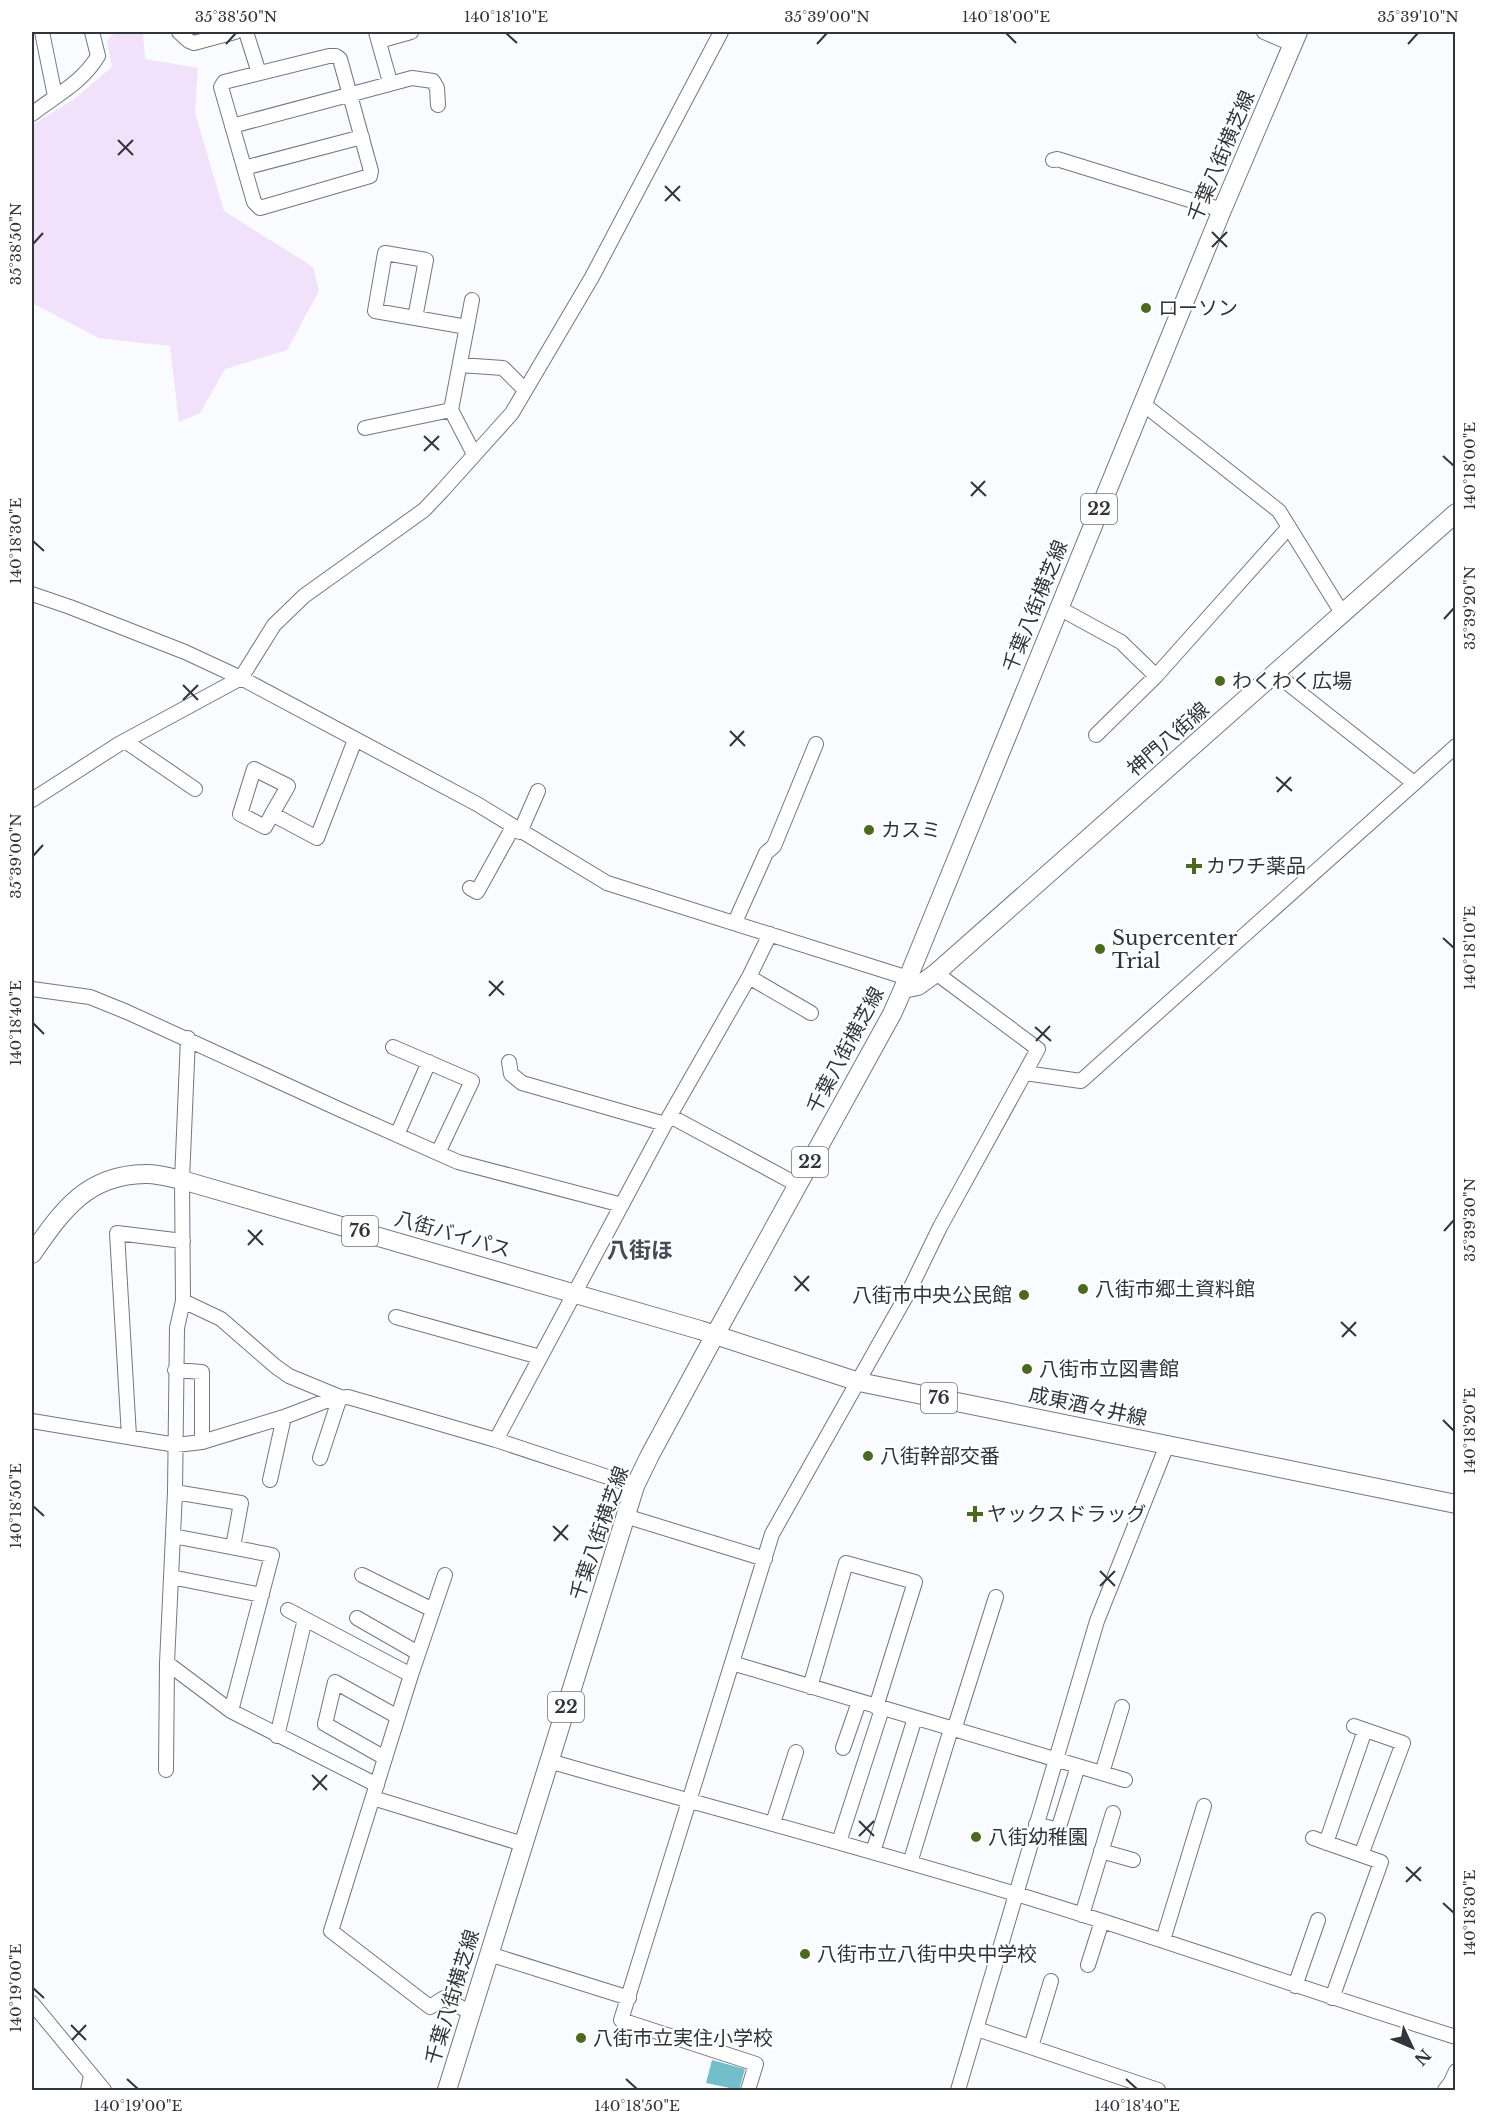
<svg xmlns="http://www.w3.org/2000/svg" width="1487" height="2122" font-family="'Libre Baskerville','Noto Sans JP',serif">
  <style>
    .green { fill: #f1e1fa }
    .water { fill: #72bfcb }
    .lines { fill: none; stroke-linecap: round; stroke-linejoin: round }
    .minor-casing { stroke: #6f7886; stroke-width: 16 }
    .major-casing { stroke: #6f7886; stroke-width: 20 }
    .minor { stroke: #fff; stroke-width: 14 }
    .major { stroke: #fff; stroke-width: 18 }
    .ticks { fill: none; stroke: #31343a; stroke-width: 2 }
    .poi-dot { fill: #4c6a1e; stroke: #fff; stroke-width: 2 }
    .labels { text-anchor: middle; stroke-width: 4.5; stroke-linejoin: round; paint-order: stroke }
    .shield { fill: #fff; stroke: #6f7175; stroke-width: 1.5 }
    .shield-label { font-size: 18px; font-weight: bold; fill: #31343a }
    .street-label { font-size: 20px; fill: #31343a; stroke: #fff }
    .poi-label { font-size: 20px; fill: #31343a; stroke: #fff; text-anchor: start }
    .quarter-label { font-size: 22px; font-weight: bold; fill: #444b58; stroke: #fff }
    .neatline { fill: none; stroke: #31343a; stroke-width: 2 }
    .ticks-label { font-size: 15px; text-anchor: middle; fill: #31343a }
  </style>
  <rect width="100%" height="100%" fill="#f9fbfe"/>
  <path class="green" d="M115,32H143L145,59L198,68L195,113L224,211L313,267L319,291L287,350L225,369L200,413L179,422L170,346L99,338L32,303V125L73,100L112,67L107,41Z"/>
  <path class="water" d="M712,2060L745,2069L739,2090L706,2083Z"/>
  <g class="lines">
    <g class="minor-casing">
      <path id="minor" d="M42,32L55,96
        M179,32L189,41L194,43L235,32
        M246,32L259,73
        M376,32L390,82
        M1264,32L1292,44
        M379,41L411,32
        M329,56H336L340,59L371,171L370,176L260,208L254,202L221,87L224,82Z
        M32,114C56,95 82,83 98,56L92,32
        M232,126L412,78L433,81L437,88L438,105
        M1053,160L1057,159L1222,210
        M244,168L362,137
        M472,300L451,410L474,454
        M415,318L426,260L385,253L375,311L467,327
        M460,365L503,368L525,390
        M1142,403L1279,511L1342,613
        M365,428L451,410
        M32,594L70,607L185,652L241,678L477,804L607,883L908,978
        M1059,608L1121,642L1156,676
        M1276,674L1414,783
        M1096,735L1156,676L1289,527
        M125,741L195,789
        M32,800L119,744L241,678L274,625L304,596L424,510L442,491L512,413L592,277L721,32
        M272,814L265,827L240,814L254,769L288,786L272,814L317,838L355,740
        M520,832L538,791
        M470,888L477,892L513,827
        M735,922L766,853L774,846L816,744
        M749,977L811,1013
        M32,989L90,997L127,1012L341,1110L458,1162L622,1205
        M393,1047L472,1081L438,1153
        M509,1062L511,1074L522,1083L665,1124
        M1025,1073L1081,1081L1456,746
        M670,1116L798,1185
        M397,1135L429,1062
        M183,1301L221,1319L275,1366L289,1376L340,1397L320,1458
        M396,1317L540,1357
        M175,1370L202,1372V1442
        M32,1421L176,1445L202,1442L284,1417L331,1399L348,1397L496,1440L635,1486
        M129,1436L117,1233L183,1241
        M496,1440L665,1124L749,977L770,934
        M270,1480L284,1417
        M175,1492L241,1503L233,1547
        M625,1516L765,1559
        M173,1536L272,1555L231,1711
        M362,1575L433,1610
        M445,1575L411,1675L331,1931L430,2007L444,1998L471,2013
        M171,1577L262,1595
        M288,1610L411,1675
        M357,1618L418,1653
        M167,1663L231,1711L377,1785
        M732,1663L1125,1780
        M810,1687L846,1563L915,1582L876,1707
        M1354,1726L1403,1743L1361,1855
        M954,1730L996,1597
        M277,1736L305,1619
        M843,1748L859,1702
        M385,1758L325,1724L335,1682L398,1717
        M549,1761C705,1806 861,1847 1016,1894C1164,1939 1309,1991 1456,2037
        M166,1770L167,1663L175,1492L177,1328L183,1301L182,1180L188,1038
        M1102,1773L1122,1707
        M373,1798L523,1844
        M773,1823L796,1752
        M1036,1824L1058,1830L1078,1766
        M1313,1838L1381,1862L1332,1998
        M839,1842L882,1709
        M1326,1843L1365,1730
        M1101,1851L1133,1860
        M873,1852L915,1718
        M910,1863L951,1729
        M1082,1915L1113,1813
        M1163,1940L1204,1806
        M489,1954L629,1998
        M1088,1965L1102,1921
        M1295,1986L1318,1920
        M32,2003L104,2090
        M977,2029L1158,2090
        M1031,2047L1051,1981
        M88,2090L91,2075
        M748,2090L756,2064L621,2020L772,1534L909,1291L940,1227L1038,1049L936,973
        M958,2090L1097,1621L1167,1445
        M1445,2090L1451,2082L1456,2071"/>
    </g>
    <g class="major-casing">
      <path id="major" d="M903,989L918,986L936,973L1456,513
        M32,1254C62,1211 86,1175 145,1174C157,1173 171,1178 182,1180L700,1330L859,1382L1456,1504
        M447,2090L635,1486L650,1455L715,1335L892,1014L908,978L1222,210L1298,32"/>
    </g>
    <use href="#minor" class="minor"/>
    <use href="#major" class="major"/>
  </g>
  <path class="ticks" d="M506,33L517,43M1006,33L1016,43M226,44L236,33M817,44L827,33M1408,44L1418,33M118,140L133,155M118,155L133,140M665,186L680,201M665,201L680,186M1212,232L1227,247M33,244L43,233M1212,247L1227,232M424,436L439,450M424,451L439,436M1443,456L1454,466M971,482L986,496M971,496L985,481M33,541L44,551M1444,619L1454,608M183,685L198,700M183,700L198,685M730,731L745,746M730,746L744,731M1276,777L1292,791M1277,792L1291,777M33,856L43,845M1443,938L1454,948M489,981L504,995M489,996L503,981M33,1023L44,1034M1035,1027L1051,1041M1036,1041L1050,1026M248,1230L263,1245M1444,1231L1454,1220M248,1245L262,1230M794,1276L809,1291M795,1291L809,1276M1341,1322L1356,1336M1342,1337L1356,1322M1443,1420L1454,1431M33,1506L44,1516M553,1526L568,1540M554,1541L568,1525M1100,1571L1115,1586M1100,1586L1115,1571M312,1775L327,1790M313,1790L327,1775M859,1821L874,1836M859,1836L874,1821M1406,1867L1421,1881M1406,1882L1421,1867M1443,1903L1454,1913M33,1988L44,1998M71,2025L86,2040M72,2040L86,2025M127,2079L138,2089M626,2079L637,2089M1126,2079L1137,2089"/>
  <g class="poi-dot">
    <circle cx="1146" cy="308" r="6"/>
    <circle cx="1220" cy="681" r="6"/>
    <circle cx="869" cy="830" r="6"/>
    <path d="M1191 857h6v6h6v6h-6v6h-6v-6h-6v-6h6z"/>
    <circle cx="1100" cy="949" r="6"/>
    <circle cx="1083" cy="1289" r="6"/>
    <circle cx="1024" cy="1295" r="6"/>
    <circle cx="1027" cy="1369" r="6"/>
    <circle cx="868" cy="1456" r="6"/>
    <path d="M972 1505h6v6h6v6h-6v6h-6v-6h-6v-6h6z"/>
    <circle cx="976" cy="1837" r="6"/>
    <circle cx="805" cy="1954" r="6"/>
    <circle cx="581" cy="2038" r="6"/>
  </g>
  <g class="labels">
    <g class="shield">
      <rect x="1081" y="494" width="36" height="30" rx="4.5"/>
      <rect x="792" y="1147" width="36" height="30" rx="4.5"/>
      <rect x="342" y="1216" width="36" height="30" rx="4.5"/>
      <rect x="921" y="1383" width="36" height="30" rx="4.5"/>
      <rect x="548" y="1692" width="36" height="30" rx="4.5"/>
    </g>
    <g class="shield-label">
      <text x="1099" y="515">22</text>
      <text x="810" y="1168">22</text>
      <text x="360" y="1237">76</text>
      <text x="939" y="1404">76</text>
      <text x="566" y="1713">22</text>
    </g>
    <g class="street-label">
      <text transform="translate(1221 156) rotate(-67)" y="7">千葉八街横芝線</text>
      <text transform="translate(1035 606) rotate(-68)" y="7">千葉八街横芝線</text>
      <text transform="translate(1168 739) rotate(-41)" y="7">神門八街線</text>
      <text transform="translate(845 1050) rotate(-62)" y="7">千葉八街横芝線</text>
      <text transform="translate(453 1234) rotate(16)" y="7">八街バイパス</text>
      <text transform="translate(1088 1406) rotate(12)" y="7">成東酒々井線</text>
      <text transform="translate(599 1533) rotate(-71)" y="7">千葉八街横芝線</text>
      <text transform="translate(452 1997) rotate(-73)" y="7">千葉八街横芝線</text>
    </g>
    <g class="poi-label">
      <text x="1158" y="315">ローソン</text>
      <text x="1232" y="688">わくわく広場</text>
      <text x="881" y="837">カスミ</text>
      <text x="1206" y="873">カワチ薬品</text>
      <text x="1112" y="945">Supercenter<tspan x="1112" dy="23">Trial</tspan></text>
      <text x="1095" y="1296">八街市郷土資料館</text>
      <text x="1012" y="1302" text-anchor="end">八街市中央公民館</text>
      <text x="1039" y="1376">八街市立図書館</text>
      <text x="880" y="1463">八街幹部交番</text>
      <text x="987" y="1521">ヤックスドラッグ</text>
      <text x="988" y="1844">八街幼稚園</text>
      <text x="817" y="1961">八街市立八街中央中学校</text>
      <text x="593" y="2045">八街市立実住小学校</text>
    </g>
    <g class="quarter-label">
      <text x="640" y="1258">八街ほ</text>
    </g>
  </g>
  <rect width="1487" height="2122" fill="none" stroke="#ffffff" stroke-width="66"/>
  <g transform="translate(1412 2047) rotate(134)" stroke="#ffffff" stroke-width="4.5" paint-order="stroke">
  <path d="M0-4.5L10 22L0 15L-10 22Z" fill="#31343a"/>
  <text y="-9" font-size="16" font-weight="bold" text-anchor="middle" fill="#31343a">N</text>
  </g>
  <rect x="33" y="33" width="1421" height="2056" class="neatline"/>
  <g class="ticks-label">
    <text x="236" y="22">35°38'50"N</text>
    <text x="506" y="22">140°18'10"E</text>
    <text x="827" y="22">35°39'00"N</text>
    <text x="1006" y="22">140°18'00"E</text>
    <text x="1418" y="22">35°39'10"N</text>
    <text transform="translate(16 244) rotate(-90)" y="5">35°38'50"N</text>
    <text transform="translate(1470 466) rotate(-90)" y="5">140°18'00"E</text>
    <text transform="translate(16 541) rotate(-90)" y="5">140°18'30"E</text>
    <text transform="translate(1470 608) rotate(-90)" y="5">35°39'20"N</text>
    <text transform="translate(16 856) rotate(-90)" y="5">35°39'00"N</text>
    <text transform="translate(1470 948) rotate(-90)" y="5">140°18'10"E</text>
    <text transform="translate(16 1023) rotate(-90)" y="5">140°18'40"E</text>
    <text transform="translate(1470 1220) rotate(-90)" y="5">35°39'30"N</text>
    <text transform="translate(1470 1431) rotate(-90)" y="5">140°18'20"E</text>
    <text transform="translate(16 1506) rotate(-90)" y="5">140°18'50"E</text>
    <text transform="translate(1470 1913) rotate(-90)" y="5">140°18'30"E</text>
    <text transform="translate(16 1988) rotate(-90)" y="5">140°19'00"E</text>
    <text x="138" y="2111">140°19'00"E</text>
    <text x="637" y="2111">140°18'50"E</text>
    <text x="1137" y="2111">140°18'40"E</text>
  </g>
</svg>
